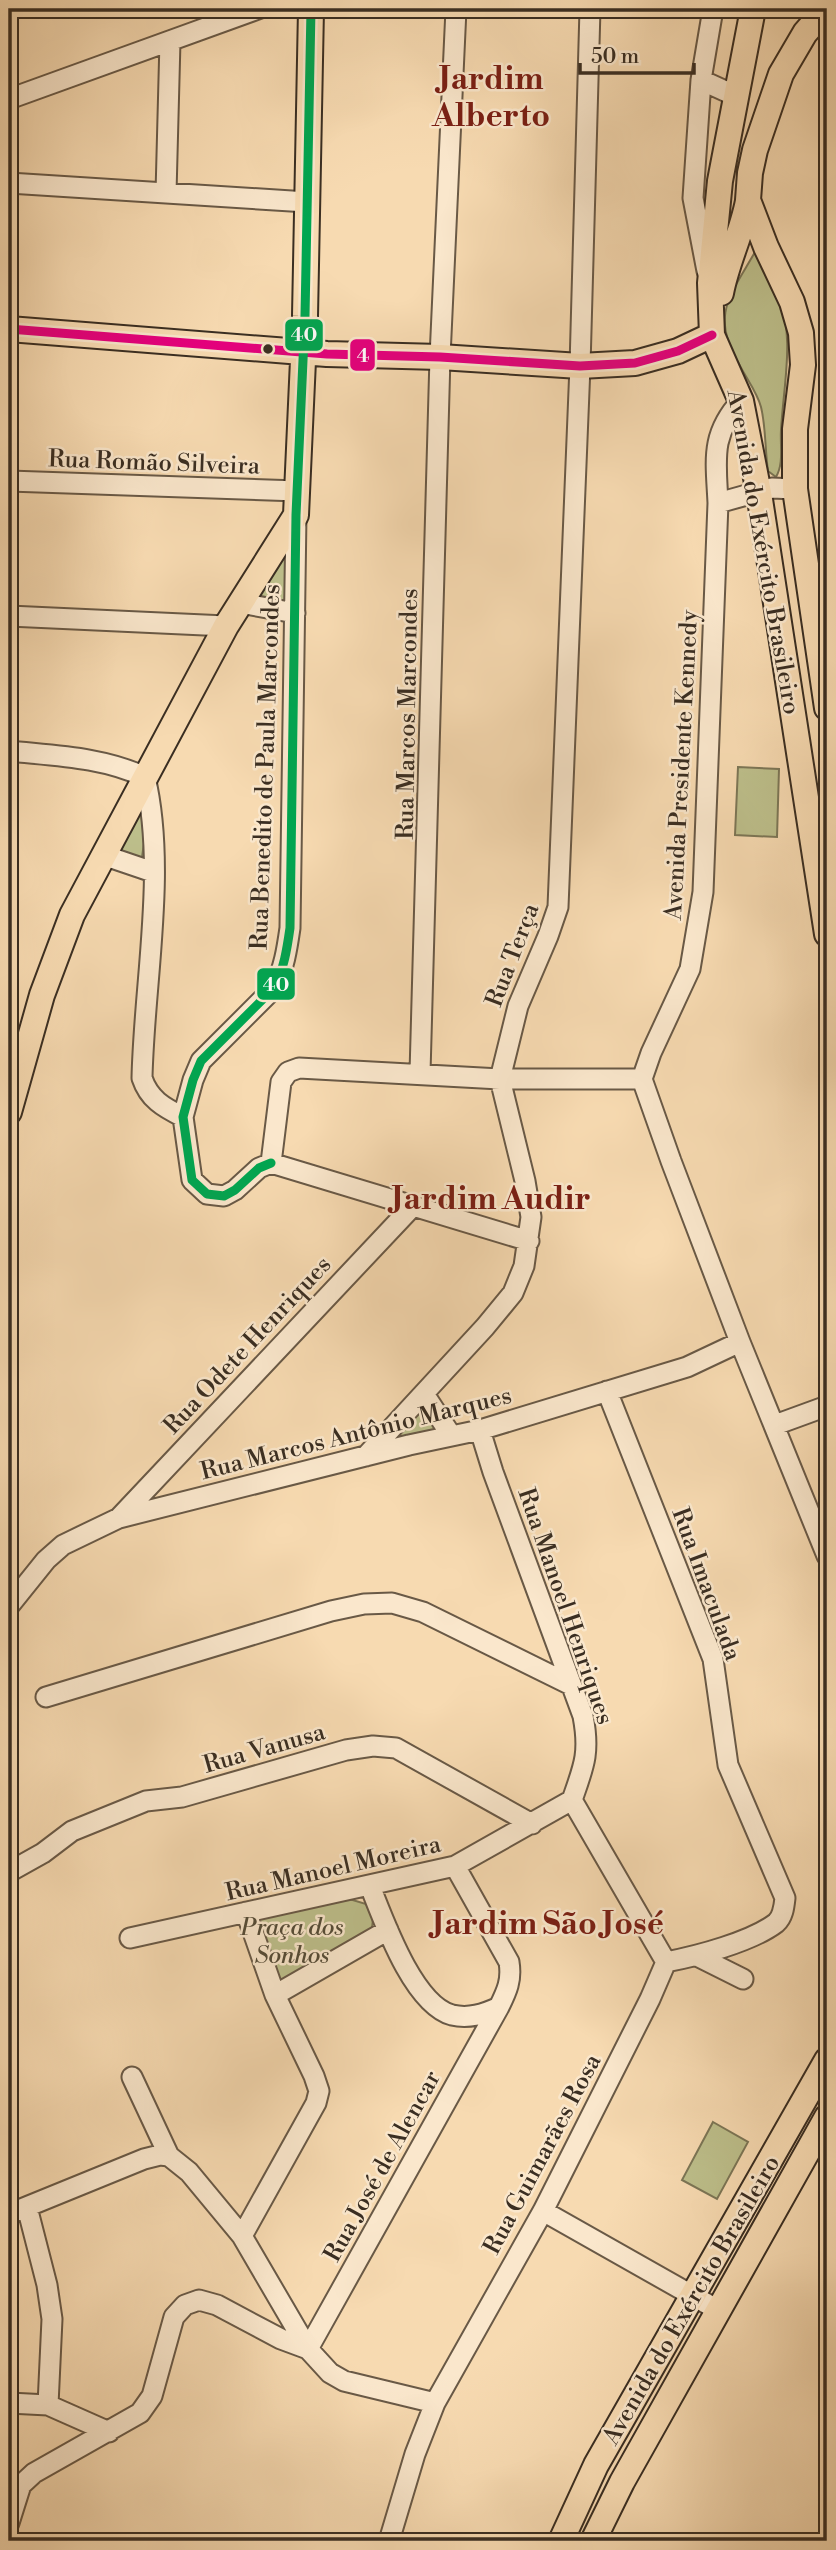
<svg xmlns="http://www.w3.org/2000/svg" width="836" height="2550" font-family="'Libre Bodoni',serif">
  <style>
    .green { fill: #bdbf8b; stroke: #7c7656; stroke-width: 2 }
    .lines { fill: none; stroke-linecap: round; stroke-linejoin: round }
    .minor-casing { stroke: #695946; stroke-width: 23 }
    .major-casing { stroke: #3a2e22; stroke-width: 28 }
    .minor { stroke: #fae7cc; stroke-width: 19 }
    .major { stroke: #f7dab1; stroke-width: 24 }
    .bus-1-casing { stroke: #fae7cc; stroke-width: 14 }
    .bus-2-casing { stroke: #fae7cc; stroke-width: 14 }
    .bus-1 { stroke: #e5007d; stroke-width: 9 }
    .bus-2 { stroke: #00a651; stroke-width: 9 }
    .bus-dot { fill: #3a2e22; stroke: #fae7cc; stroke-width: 2.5 }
    .labels { text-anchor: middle; stroke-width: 5; stroke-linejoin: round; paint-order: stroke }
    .street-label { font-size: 24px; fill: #3a2e22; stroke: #fae7cc }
    .park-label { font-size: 24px; font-style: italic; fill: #544b37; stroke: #fae7cc }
    .district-label { font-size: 32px; font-weight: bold; fill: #7a1f14; stroke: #fae7cc }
    .line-badge { stroke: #fae7cc; stroke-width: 2.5 }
    .badge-label { font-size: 19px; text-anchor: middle; font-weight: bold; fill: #fff }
  </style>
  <rect width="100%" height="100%" fill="#f7dab1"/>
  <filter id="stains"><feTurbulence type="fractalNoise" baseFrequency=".00286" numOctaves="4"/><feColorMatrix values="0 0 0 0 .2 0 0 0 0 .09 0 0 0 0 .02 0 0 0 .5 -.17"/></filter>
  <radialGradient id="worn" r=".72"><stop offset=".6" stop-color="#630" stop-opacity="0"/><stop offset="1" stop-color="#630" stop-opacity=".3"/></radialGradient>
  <path class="green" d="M755,252C763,263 773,276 778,289C795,340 784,379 781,430C780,446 784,463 776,477L768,471C765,451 766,427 761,407C757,392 746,378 739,364C710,315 730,296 755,252Z
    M288,542L286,600L281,606L269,607L256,595Z
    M738,767L779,769L777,837L735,835Z
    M142,808L145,837L142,857L130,860L115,853Z
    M421,1407L437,1428L435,1431L398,1439L395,1434Z
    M346,1898L366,1904L373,1919L372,1928L281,1981L276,1979L258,1917Z
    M713,2122L748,2142L717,2199L682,2180Z"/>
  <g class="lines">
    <g class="minor-casing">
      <path id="minor" d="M701,80L736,96
        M9,99L258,9
        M9,183L307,202
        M166,193L170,41
        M707,271L693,198L701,80L713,9
        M741,401C710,435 716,460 718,503L703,892L690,969L651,1053L642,1079L671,1161L740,1342L827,1556
        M9,481L298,491
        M718,503L772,488L795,489
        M240,603L295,613
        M9,616L226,626
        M9,751C56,756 102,757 145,777C167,870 144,982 142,1078C149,1099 163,1107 183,1117
        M103,855L153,872
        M420,1073L440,357L456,9
        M271,1163L259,1168L235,1190L224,1196L207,1194L192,1180L183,1117L193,1080L201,1061L274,988C284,969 287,949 290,928L296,515
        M271,1163L281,1082L288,1072L299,1068L500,1079H642
        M271,1163L529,1241
        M607,1391L713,1659L728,1765L785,1898C784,1907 783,1917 776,1923C751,1942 697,1956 666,1962
        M424,1394L451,1435
        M775,1425L827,1406
        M480,1430L493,1472L583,1716C590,1753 584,1766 572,1800
        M366,1456L485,1327L513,1293L524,1266L531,1217L525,1181L500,1079L518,1006L548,936L558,907L580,366L590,9
        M119,1518L412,1207
        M9,1606L46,1560L63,1545L119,1518L409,1445L480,1430L687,1367L740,1342
        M46,1697L331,1611L364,1604L392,1603L423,1612L571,1685
        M572,1800L666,1962
        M9,1872L43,1853L72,1831L146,1801L182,1797L346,1750L373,1746L396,1748L532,1824
        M370,1886C384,1921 413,2004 452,2015C469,2019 484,2014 499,2007C507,1991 512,1980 509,1962L455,1866
        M130,1938L455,1866L572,1800
        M697,1956L743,1979
        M275,1995L388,1930
        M132,2077L169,2156
        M27,2207L47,2285L52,2319L48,2405
        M543,2211L718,2310
        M9,2214L144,2159L160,2155L169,2156L189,2172L242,2236L308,2349
        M242,2236L316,2103L319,2091L314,2076L275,1995L246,1912
        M308,2349L499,2007
        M9,2403L48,2405L109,2432
        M9,2523L21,2485L34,2473L140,2413L152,2396L174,2317L185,2305L199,2300L217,2305L281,2339L308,2349L330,2373L344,2381L435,2403
        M389,2541L415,2454L435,2403L543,2211L650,1999L666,1962"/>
    </g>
    <g class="major-casing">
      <path id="major" d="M753,9L720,181L710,283L712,335L741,401L759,493L827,934
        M826,9L805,33L781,74L755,150L750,173L748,200L766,247L792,302L801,333L803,365L795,429V489L827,708
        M721,293C727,261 742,233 748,201
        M9,329L327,354L440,357L580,366L635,363L678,351L712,335
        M9,1112L42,995L72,915L226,626L296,515L305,316L311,9
        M561,2541L596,2465L827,2060
        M593,2541L622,2482L827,2117"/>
    </g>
    <use href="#minor" class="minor"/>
    <use href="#major" class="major"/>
    <g class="bus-1-casing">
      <path id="bus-1" d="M9,329L327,354L440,357L580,366L635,363L678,351L712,335"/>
    </g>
    <g class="bus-2-casing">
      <path id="bus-2" d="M271,1163L259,1168L235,1190L224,1196L207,1194L192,1180L183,1117L193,1080L201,1061L274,988C284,969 287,949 290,928L296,515L305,316L311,9"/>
    </g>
    <use href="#bus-1" class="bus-1"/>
    <use href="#bus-2" class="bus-2"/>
  </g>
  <circle class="bus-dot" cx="268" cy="349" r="6"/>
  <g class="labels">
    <g class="street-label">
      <text transform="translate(154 462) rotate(2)" y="8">Rua Romão Silveira</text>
      <text transform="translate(764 552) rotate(80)" y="8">Avenida do Exército Brasileiro</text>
      <text transform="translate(407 714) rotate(-89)" y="8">Rua Marcos Marcondes</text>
      <text transform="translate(681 765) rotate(-87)" y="8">Avenida Presidente Kennedy</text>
      <text transform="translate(265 767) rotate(-88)" y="8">Rua Benedito de Paula Marcondes</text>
      <text transform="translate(512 955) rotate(-69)" y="8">Rua Terça</text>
      <text transform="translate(247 1345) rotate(-47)" y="8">Rua Odete Henriques</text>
      <text transform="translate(356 1433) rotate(-14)" y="8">Rua Marcos Antônio Marques</text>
      <text transform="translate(707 1584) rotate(70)" y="8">Rua Imaculada</text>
      <text transform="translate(566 1606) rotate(71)" y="8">Rua Manoel Henriques</text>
      <text transform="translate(264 1748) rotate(-16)" y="8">Rua Vanusa</text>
      <text transform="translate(333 1868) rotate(-13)" y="8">Rua Manoel Moreira</text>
      <text transform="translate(542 2154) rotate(-62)" y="8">Rua Guimarães Rosa</text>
      <text transform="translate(382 2166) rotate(-61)" y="8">Rua José de Alencar</text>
      <text transform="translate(691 2300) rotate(-60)" y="8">Avenida do Exército Brasileiro</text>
    </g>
    <g class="park-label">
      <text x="292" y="1935">Praça dos<tspan x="292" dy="28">Sonhos</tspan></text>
    </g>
    <g class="district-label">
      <text x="491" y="89">Jardim<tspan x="491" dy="37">Alberto</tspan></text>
      <text x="491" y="1209">Jardim Audir</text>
      <text x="548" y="1934">Jardim São José</text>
    </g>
  </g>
  <g class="line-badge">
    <rect x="284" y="318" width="40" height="34" rx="7" fill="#00a651"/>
    <rect x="349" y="338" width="27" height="34" rx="7" fill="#e5007d"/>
    <rect x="256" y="967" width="40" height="34" rx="7" fill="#00a651"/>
  </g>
  <g class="badge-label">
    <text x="304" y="341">40</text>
    <text x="363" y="362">4</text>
    <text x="276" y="991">40</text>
  </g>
  <rect width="836" height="2550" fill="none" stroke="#f7dab1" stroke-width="35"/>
  <rect x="10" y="10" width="815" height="2529" fill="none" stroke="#3a2e22" stroke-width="3.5"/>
  <rect x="18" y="18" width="801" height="2515" fill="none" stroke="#3a2e22" stroke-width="2"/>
  <path d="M580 63v10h114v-10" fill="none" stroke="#3a2e22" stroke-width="3.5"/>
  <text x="591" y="63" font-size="21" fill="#3a2e22" stroke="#fae7cc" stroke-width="5" paint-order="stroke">50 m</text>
  <rect width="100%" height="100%" filter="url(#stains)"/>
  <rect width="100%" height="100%" fill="url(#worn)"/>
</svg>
